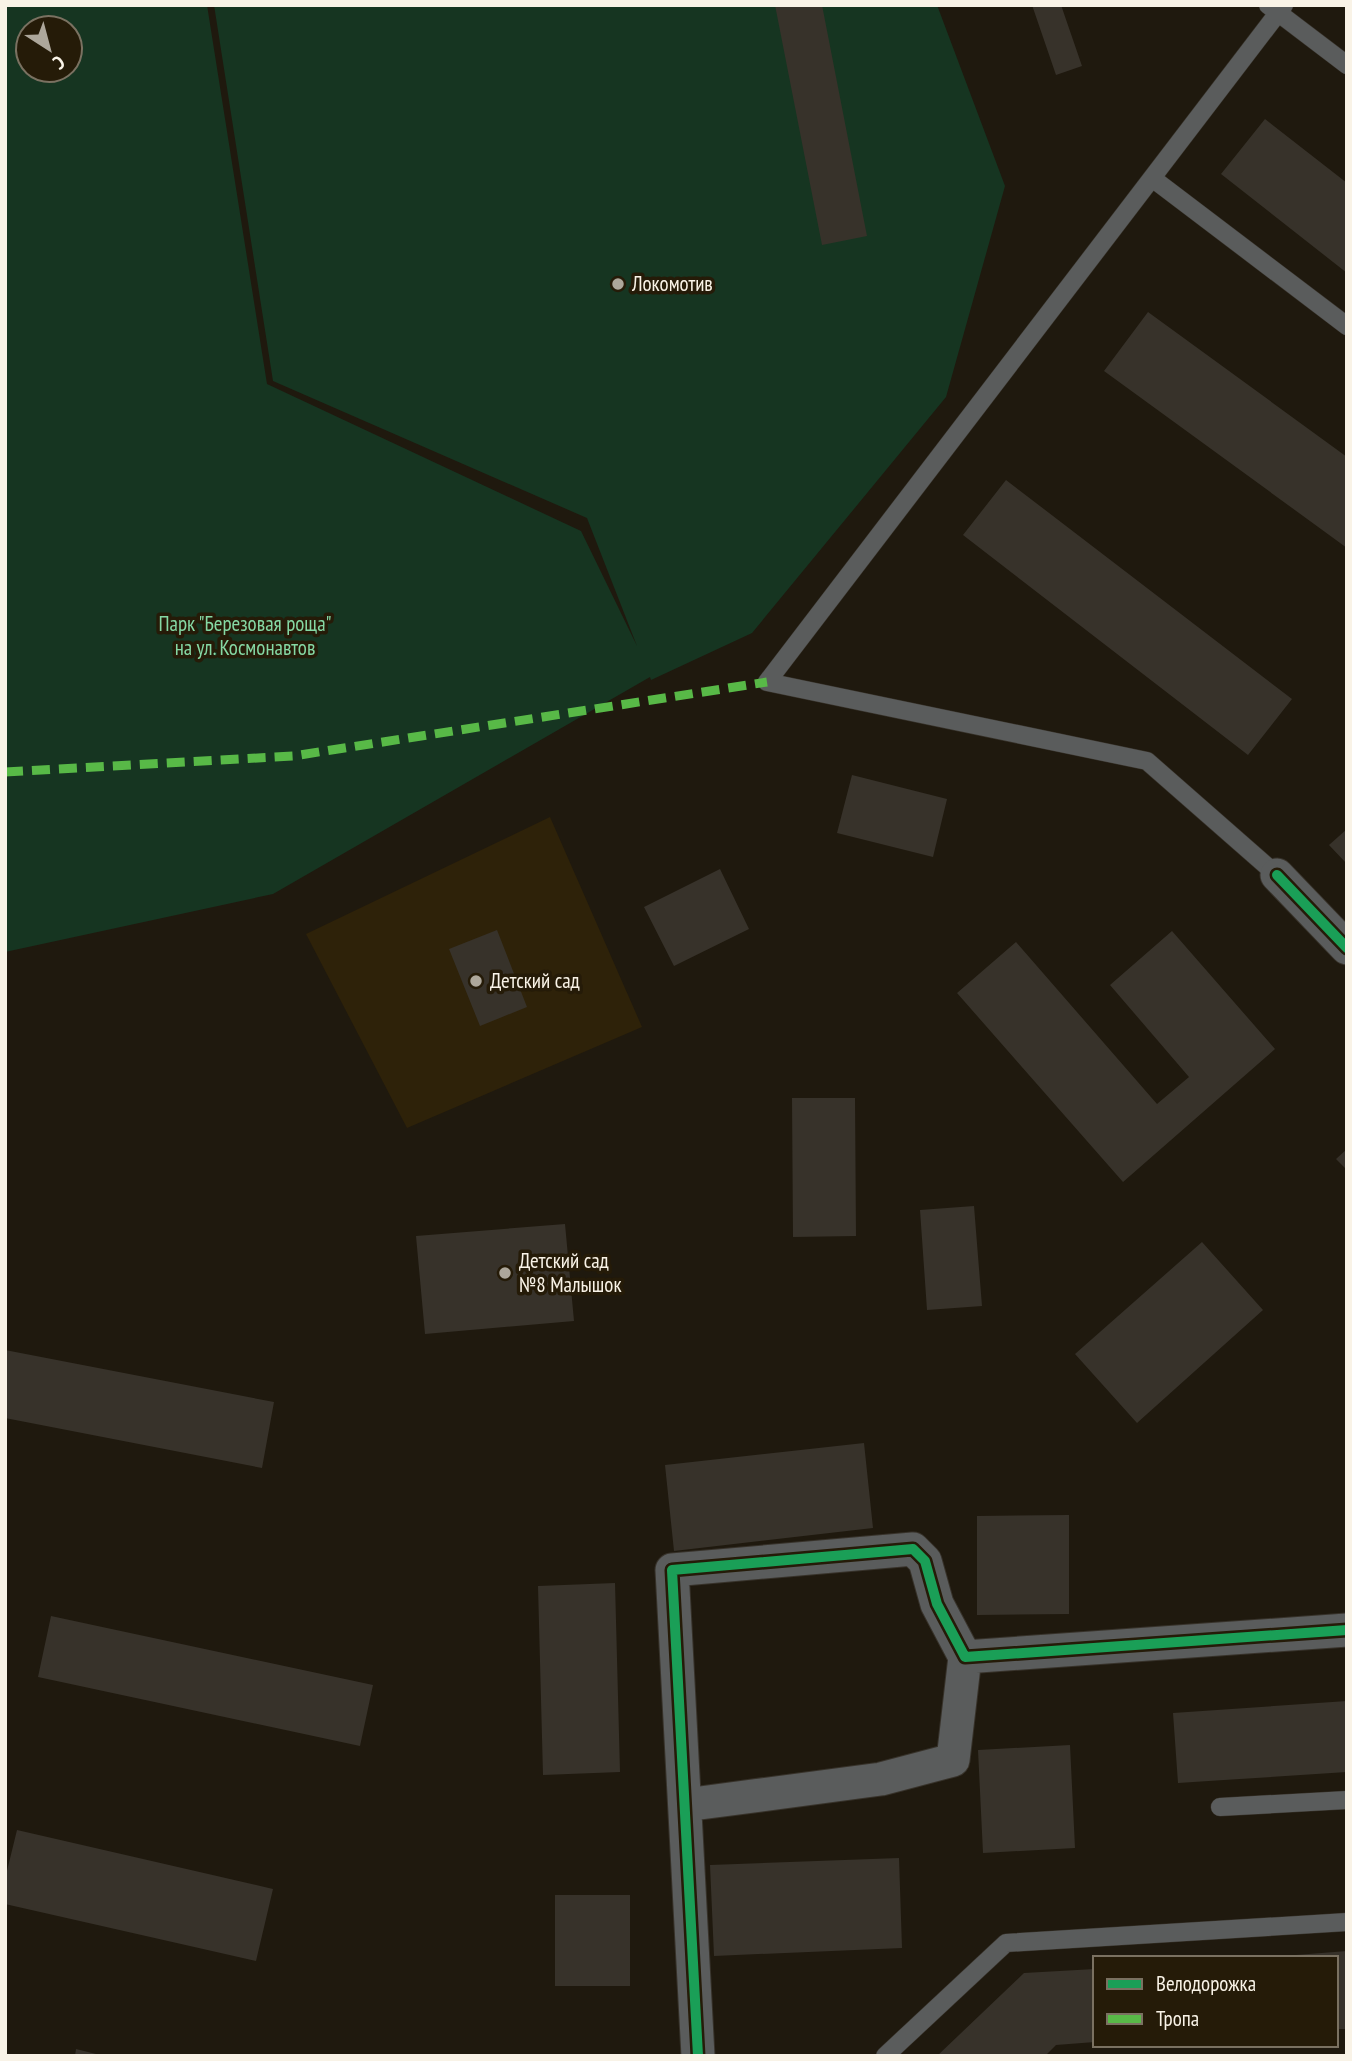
<svg xmlns="http://www.w3.org/2000/svg" width="1352" height="2061" font-family="'PT Sans Narrow',sans-serif">
  <style>
    .built { fill: #2e2209 }
    .green { fill: #163521; fill-rule: evenodd }
    .building { fill: #37322a }
    .lines { fill: none; stroke-linecap: round; stroke-linejoin: round }
    .service-casing { stroke: #37322a; stroke-width: 19 }
    .minor-casing { stroke: #37322a; stroke-width: 35 }
    .service { stroke: #5a5c5c; stroke-width: 18 }
    .minor { stroke: #5a5c5c; stroke-width: 33 }
    .quiet { stroke: #58b947; stroke-width: 9; stroke-dasharray: 18 9; stroke-linecap: butt }
    .cycleway-casing { stroke: #251b08; stroke-width: 15 }
    .cycleway { stroke: #1a9f57; stroke-width: 10 }
    .poi-dot { fill: #ada79b; stroke: #251b08; stroke-width: 2.5 }
    .labels { text-anchor: middle; stroke-width: 7; stroke-linejoin: round; paint-order: stroke }
    .poi-label { font-size: 21px; fill: #f9f3e7; stroke: #251b08; text-anchor: start }
    .park-label { font-size: 21px; fill: #85d8a4; stroke: #251b08 }
  </style>
  <rect width="100%" height="100%" fill="#1f190e"/>
  <path class="built" d="M550,817L642,1027L407,1128L306,934Z"/>
  <path class="green" d="M5,5H207L267,384L581,531L637,646L587,518L273,381L214,5H937L1005,186L946,397L752,633L651,680L650,677L273,894L5,952ZM28,28H70V70H28Z"/>
  <path class="building" d="M775,5H822L867,236L822,245Z
    M1032,5H1061L1082,66L1056,75Z
    M1265,119L1347,183V273L1221,174Z
    M1148,312L1347,457V548L1104,371Z
    M1006,480L1292,699L1248,755L963,535Z
    M852,775L947,799L933,857L837,833Z
    M1347,829V864L1329,845Z
    M720,869L749,929L674,966L644,907Z
    M497,930L527,1007L480,1026L449,949Z
    M1172,931L1275,1049L1123,1182L957,993L1016,942L1157,1104L1189,1077L1110,985Z
    M792,1098H855L856,1236L793,1237Z
    M1347,1149V1170L1336,1159Z
    M974,1206L982,1306L927,1310L920,1210Z
    M565,1224L574,1321L425,1334L416,1236Z
    M1202,1242L1263,1310L1137,1423L1075,1354Z
    M5,1350L274,1402L262,1468L5,1418Z
    M864,1443L873,1528L674,1551L665,1465Z
    M1069,1515V1614L977,1615V1516Z
    M615,1583L620,1772L543,1775L538,1586Z
    M51,1616L373,1685L360,1746L38,1677Z
    M1347,1701V1772L1178,1783L1173,1713Z
    M1070,1745L1075,1848L983,1853L978,1750Z
    M17,1830L273,1889L256,1961L5,1904V1879Z
    M899,1858L902,1948L714,1956L710,1865Z
    M555,1895H630V1986H555Z
    M1347,1951V2029H1336V1958H1258Z
    M1095,1969V2042L1056,2045L1045,2056H937L1024,1973Z
    M76,2049L100,2055V2056H75Z"/>
  <g class="lines">
    <g class="service-casing">
      <path id="service" d="M1268,5L1347,65
        M1152,178L1347,326
        M1277,875L1147,761L767,682L1284,5
        M1220,1807L1347,1800
        M885,2056L1006,1943L1347,1922"/>
    </g>
    <g class="minor-casing">
      <path id="minor" d="M1277,875L1347,948
        M685,1805L881,1779L953,1760L965,1657
        M698,2056L672,1570L913,1549L925,1561L937,1604L965,1657L1347,1630"/>
    </g>
    <use href="#service" class="service"/>
    <use href="#minor" class="minor"/>
    <path class="quiet" d="M5,772L293,756L767,682"/>
    <g class="cycleway-casing">
      <path id="cycleway" d="M1277,875L1347,948
        M698,2056L672,1570L913,1549L925,1561L937,1604L965,1657L1347,1630"/>
    </g>
    <use href="#cycleway" class="cycleway"/>
  </g>
  <g class="poi-dot">
    <circle cx="618" cy="284" r="7"/>
    <circle cx="476" cy="981" r="7"/>
    <circle cx="505" cy="1273" r="7"/>
  </g>
  <g class="labels">
    <g class="poi-label">
      <text x="632" y="291">Локомотив</text>
      <text x="490" y="988">Детский сад</text>
      <text x="519" y="1268">Детский сад<tspan x="519" dy="24">№8 Малышок</tspan></text>
    </g>
    <g class="park-label">
      <text x="245" y="631">Парк "Березовая роща"<tspan x="245" dy="24">на ул. Космонавтов</tspan></text>
    </g>
  </g>
  <rect width="1352" height="2061" fill="none" stroke="#f9f3e7" stroke-width="14"/>
  <rect x="1093" y="1956" width="245" height="91" fill="#251b08" stroke="#7a7161" stroke-width="2"/>
  <rect x="1107" y="1979" width="35" height="10" fill="#1a9f57" stroke="#7a7161" stroke-width="2"/>
  <text x="1156" y="1991" font-size="21" fill="#f9f3e7">Велодорожка</text>
  <rect x="1107" y="2014" width="35" height="10" fill="#58b947" stroke="#7a7161" stroke-width="2"/>
  <text x="1156" y="2026" font-size="21" fill="#f9f3e7">Тропа</text>
  <g transform="translate(49 49) rotate(144)"><circle r="33" fill="#251b08" stroke="#7a7161" stroke-width="2"/>
  <path d="M0-5L12 26L0 18L-12 26Z" fill="#ada79b"/>
  <text y="-10" font-size="19" font-weight="bold" text-anchor="middle" fill="#f9f3e7">С</text>
  </g>
</svg>
